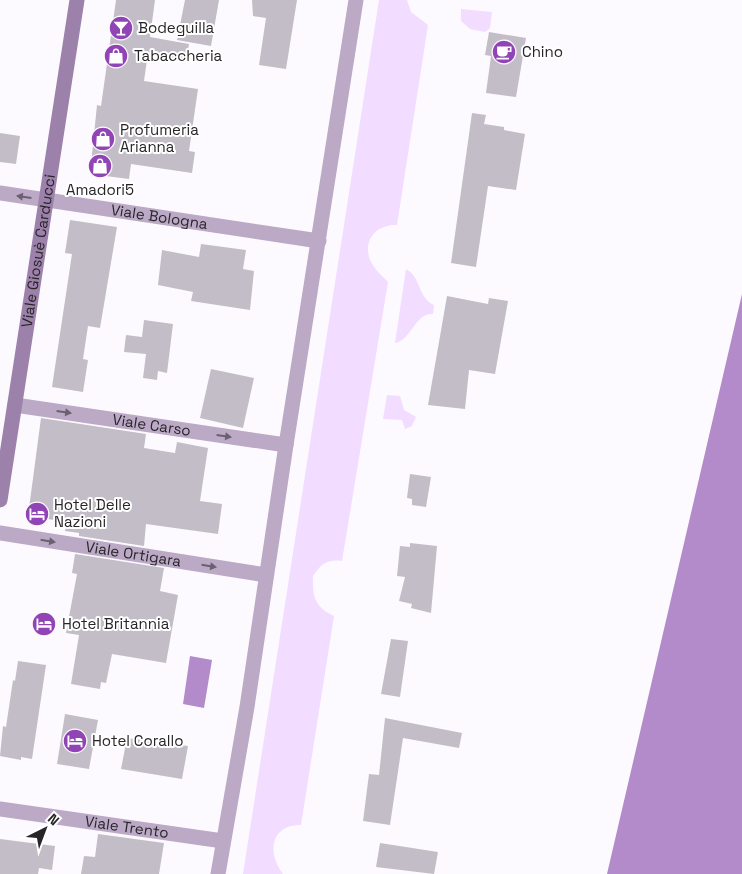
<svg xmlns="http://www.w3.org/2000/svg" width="742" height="874" font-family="'Space Grotesk',sans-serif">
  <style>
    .green { fill: #f2dcff }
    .water { fill: #b38aca }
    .building { fill: #c3bdc7 }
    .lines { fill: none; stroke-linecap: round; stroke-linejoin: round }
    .street { stroke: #bba9c6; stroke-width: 15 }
    .secondary { stroke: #9c81ab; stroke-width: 15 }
    .oneway { fill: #6a6070 }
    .labels { text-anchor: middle; stroke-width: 4; stroke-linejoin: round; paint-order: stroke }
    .poi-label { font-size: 15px; fill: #282529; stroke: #fff; text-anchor: start }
    .street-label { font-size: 15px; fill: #282529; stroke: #fff }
  </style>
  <rect width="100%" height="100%" fill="#fdfaff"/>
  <path class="green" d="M379,0H407L411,12L428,25L397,225C379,224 364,237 369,257C372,267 381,275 388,282L342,561C327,559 321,564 313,576C312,596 315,607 334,616L301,825C270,825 267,853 283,874H243Z
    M461,9L492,12L490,28L485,32L470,29L461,21Z
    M406,269C422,278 417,297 434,305L433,314C415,312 412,340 395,343Z
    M387,395L400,396L404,410L416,417L412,426L405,429L402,420L383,419Z"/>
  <path class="water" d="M742,294V874H607Z
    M190,656L212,660L204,708L183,704Z"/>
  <path class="building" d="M116,0H155L150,37L189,44L186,60L148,53L144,81L198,89L189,151L195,152L192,173L131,164L129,179L90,174L97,105L101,106Z
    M185,0H219L211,46L177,40Z
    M252,0H297L286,69L259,65L266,18L253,16Z
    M489,32L526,38L516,97L486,93L491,56L485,55Z
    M472,113L486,115L484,124L504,127V130L525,134L516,190L488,186L476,267L451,263Z
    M0,133L20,136L16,164L0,162Z
    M70,220L117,227L100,328L88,326L83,359L88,360L83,392L52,387L72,254L65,253Z
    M201,244L246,250L243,269L254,271L250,310L191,301L193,292L158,285L162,250L199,257Z
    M447,296L488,304L489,298L508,301L495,374L469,370L465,409L428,405Z
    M144,320L173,324L167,373L158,371L157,380L143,378L146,354L124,352L126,335L142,337Z
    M211,369L254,378L243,428L200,418Z
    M41,418L146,434L144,448L175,453L177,442L208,448L200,501L222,504L218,534L146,524L144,546L79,536V533L65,531L67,522L28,516Z
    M410,474L431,477L426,507L412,505V499L407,498Z
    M410,543L437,546L431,613L411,608L412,604L399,601L405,577L397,576L400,546L410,547Z
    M75,554L164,568L160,591L178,595L166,663L112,654L106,683L101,682L100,689L71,684L79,635L66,633L77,574L72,573Z
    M391,639L408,641L400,697L381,694Z
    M18,661L46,665L32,759L21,757V760L0,756L3,726L6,727L13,680L15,681Z
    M65,714L98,720L89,769L57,764Z
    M385,718L462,733L459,748L403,738L390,825L363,821L369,774L379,775Z
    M127,738L188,746L182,779L121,769Z
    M98,834L164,843L159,874H81L84,856L95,857Z
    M0,839L55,846L52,870L39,868L38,874H0Z
    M380,843L438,852L434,874L376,867Z"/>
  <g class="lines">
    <g class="street">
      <path id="s1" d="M0,193L319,241"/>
      <path id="s2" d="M15,405L286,445"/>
      <path id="s3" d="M0,533L266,575"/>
      <path id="s4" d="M0,809L223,841"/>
      <path d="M218,874L247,707L286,445L356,0"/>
    </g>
    <path class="secondary" id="s5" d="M0,500L77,0"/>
  </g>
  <defs><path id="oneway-solid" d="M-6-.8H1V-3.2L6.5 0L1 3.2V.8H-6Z" transform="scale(1.25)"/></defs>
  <g class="oneway">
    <use href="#oneway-solid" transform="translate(24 197) rotate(-172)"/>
    <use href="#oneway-solid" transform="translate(64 412) rotate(8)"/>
    <use href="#oneway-solid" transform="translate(224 436) rotate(8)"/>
    <use href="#oneway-solid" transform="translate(48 541) rotate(9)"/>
    <use href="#oneway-solid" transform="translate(209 566) rotate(9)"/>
  </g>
  <defs>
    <g id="bar-disc" transform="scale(1.25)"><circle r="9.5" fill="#9144b5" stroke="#fff"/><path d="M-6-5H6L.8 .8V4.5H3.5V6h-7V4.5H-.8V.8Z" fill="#fff"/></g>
    <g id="cafe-disc" transform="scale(1.25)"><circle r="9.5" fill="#9144b5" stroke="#fff"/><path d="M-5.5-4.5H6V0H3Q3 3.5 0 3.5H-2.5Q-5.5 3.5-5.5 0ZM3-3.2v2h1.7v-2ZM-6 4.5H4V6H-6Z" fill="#fff"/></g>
    <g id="shop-disc" transform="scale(1.25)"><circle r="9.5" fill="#9144b5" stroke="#fff"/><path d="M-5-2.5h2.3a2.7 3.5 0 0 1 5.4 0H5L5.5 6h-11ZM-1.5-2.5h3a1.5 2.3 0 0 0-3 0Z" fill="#fff"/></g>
    <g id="hotel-disc" transform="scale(1.25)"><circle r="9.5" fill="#9144b5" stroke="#fff"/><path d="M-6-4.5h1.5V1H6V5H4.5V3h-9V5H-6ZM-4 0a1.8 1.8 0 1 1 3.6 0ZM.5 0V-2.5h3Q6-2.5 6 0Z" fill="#fff"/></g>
  </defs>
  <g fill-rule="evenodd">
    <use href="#bar-disc" x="121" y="28"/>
    <use href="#cafe-disc" x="504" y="52"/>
    <use href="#shop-disc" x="116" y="56"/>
    <use href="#shop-disc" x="103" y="139"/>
    <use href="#shop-disc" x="100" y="166"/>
    <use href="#hotel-disc" x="37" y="514"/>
    <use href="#hotel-disc" x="44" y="624"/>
    <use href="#hotel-disc" x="75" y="741"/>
  </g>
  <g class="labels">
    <g class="poi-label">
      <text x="138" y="33">Bodeguilla</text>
      <text x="522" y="57">Chino</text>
      <text x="134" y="61">Tabaccheria</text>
      <text x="120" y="135">Profumeria<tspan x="120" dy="17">Arianna</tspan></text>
      <text x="100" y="195" text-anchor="middle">Amadori5</text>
      <text x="54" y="510">Hotel Delle<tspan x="54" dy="17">Nazioni</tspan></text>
      <text x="62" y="629">Hotel Britannia</text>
      <text x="92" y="746">Hotel Corallo</text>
    </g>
    <g class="street-label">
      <text dy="5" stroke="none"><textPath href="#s1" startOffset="161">Viale Bologna</textPath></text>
      <text dy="5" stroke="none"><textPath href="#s5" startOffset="252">Viale Giosuè Carducci</textPath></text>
      <text dy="5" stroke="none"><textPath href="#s2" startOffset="138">Viale Carso</textPath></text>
      <text dy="5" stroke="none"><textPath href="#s3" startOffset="135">Viale Ortigara</textPath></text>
      <text dy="5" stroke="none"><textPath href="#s4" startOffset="128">Viale Trento</textPath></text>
    </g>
  </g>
  <g transform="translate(45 829) rotate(42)" stroke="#ffffff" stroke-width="4" paint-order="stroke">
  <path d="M0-4L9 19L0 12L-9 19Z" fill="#282529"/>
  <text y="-8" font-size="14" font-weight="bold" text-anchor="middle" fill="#282529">N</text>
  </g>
</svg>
